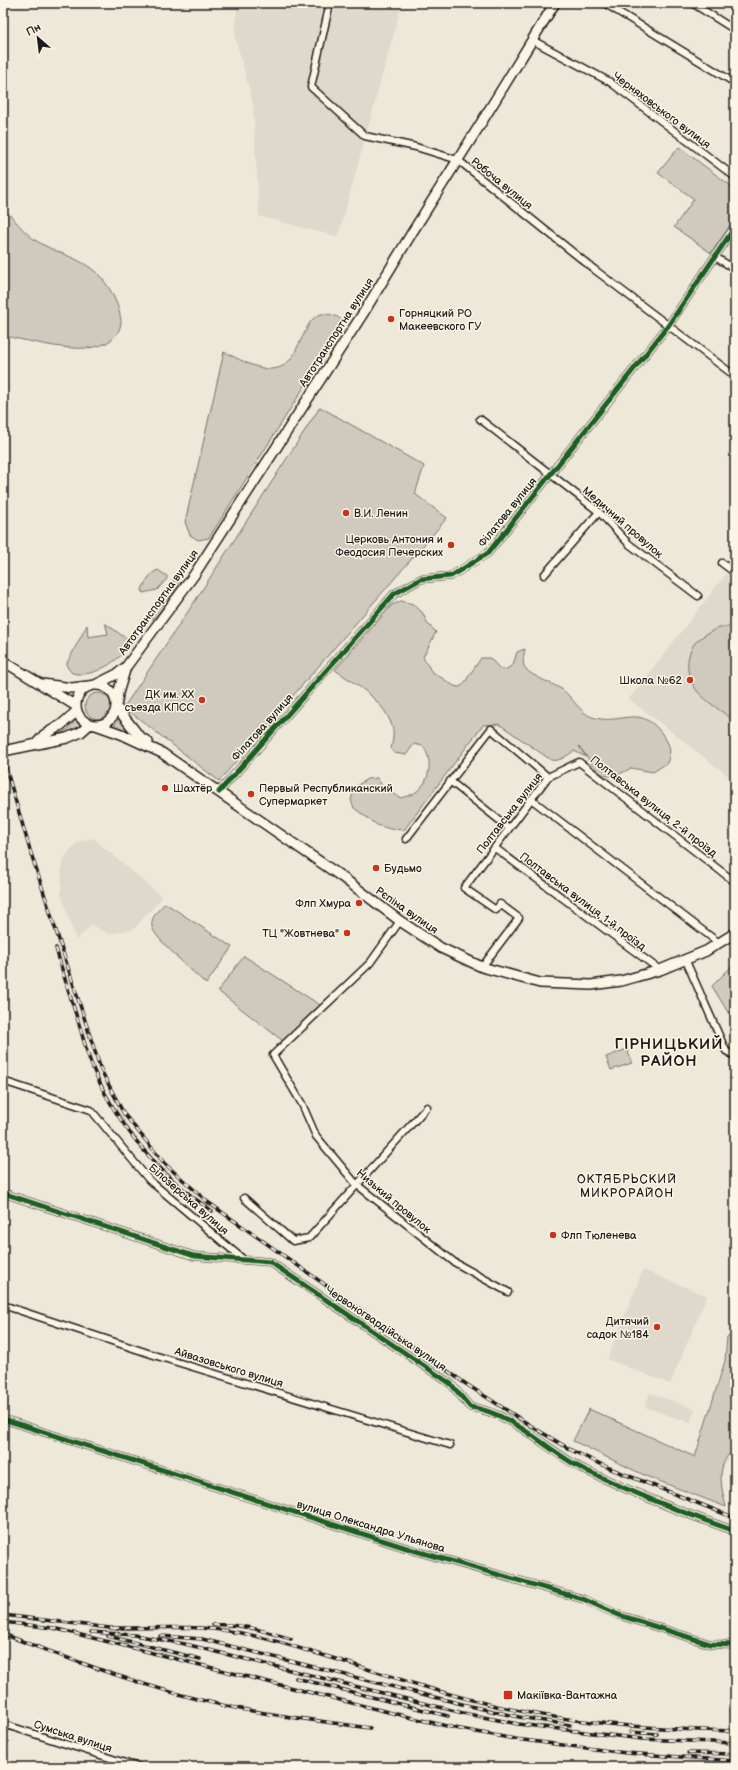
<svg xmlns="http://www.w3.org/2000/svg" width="738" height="1770" font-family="'Balsamiq Sans',sans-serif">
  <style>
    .built { fill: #ded9cb }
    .green { fill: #cfcabd; stroke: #76736c }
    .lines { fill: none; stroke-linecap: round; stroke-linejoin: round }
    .street-casing { stroke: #1c1c1c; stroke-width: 9 }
    .secondary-casing { stroke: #1c1c1c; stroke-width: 12 }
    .street { stroke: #fcf5e5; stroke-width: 6 }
    .secondary { stroke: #fcf5e5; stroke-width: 9 }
    .rail-casing { stroke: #1c1c1c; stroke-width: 3.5 }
    .rail { stroke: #fcf5e5; stroke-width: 2; stroke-dasharray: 6; stroke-linecap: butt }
    .cycleway-casing { stroke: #fcf5e5; stroke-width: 8 }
    .cycleway { stroke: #1b5e20; stroke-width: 5 }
    .poi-dot { fill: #c8321e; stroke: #fcf5e5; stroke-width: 1.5 }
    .labels { text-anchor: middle; stroke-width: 3; stroke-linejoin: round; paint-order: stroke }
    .street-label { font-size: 11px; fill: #1c1c1c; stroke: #fcf5e5 }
    .poi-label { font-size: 11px; fill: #1c1c1c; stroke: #fcf5e5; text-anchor: start }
    .neighbourhood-label { font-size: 12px; letter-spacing: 1px; fill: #1c1c1c; stroke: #fcf5e5 }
    .district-label { font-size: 15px; font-weight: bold; letter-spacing: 1px; fill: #1c1c1c; stroke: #fcf5e5 }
  </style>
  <rect width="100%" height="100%" fill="#eee8d9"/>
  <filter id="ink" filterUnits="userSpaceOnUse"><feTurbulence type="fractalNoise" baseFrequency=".025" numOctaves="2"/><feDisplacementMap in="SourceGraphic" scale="8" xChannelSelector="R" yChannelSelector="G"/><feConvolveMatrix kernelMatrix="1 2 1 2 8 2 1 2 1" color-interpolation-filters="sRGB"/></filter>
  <g filter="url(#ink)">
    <path class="built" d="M237,3H402L338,237L259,216L253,103L235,37Z
      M726,574L735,581V781L629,699Z
      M93,838L162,897L134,929L109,934L92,925L76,940L61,894L62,861L76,843Z
      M643,1270L707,1296L670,1384L607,1359Z
      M650,1393L695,1409L690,1423L645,1407Z"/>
    <path class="green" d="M679,147L735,189V218L711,253L674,227L694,199L658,173Z
      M3,208C14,218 23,232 35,240C53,252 75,256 92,269C105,278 117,299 120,315C122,322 121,328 116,335C96,362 31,340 3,336Z
      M321,314C330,314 336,315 343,321L340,330L209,538L198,540L190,535L185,522L224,352C242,360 272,380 289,361C295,354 299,343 304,334C309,324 310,319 321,314Z
      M320,407L424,466L415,494L447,518L219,781L124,707L195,601Z
      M158,570L167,576V579L157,590L143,593L142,590C145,582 150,573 158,570Z
      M175,580L181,583L154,619H149L148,615L171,582Z
      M401,601L413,604L422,612L428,624L436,632L423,657L431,671L454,686L459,687L463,685L481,658H490L499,668L505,670L513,665L517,652L525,649C524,656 521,663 526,669C531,676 554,684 563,690C572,697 580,713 592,717C622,727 640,700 665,738C671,747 671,753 667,763L653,772L631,768C600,787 597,769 579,746L586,757L574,751C566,756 560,762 551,760L499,724L483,725L404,830L390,829L377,825L354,808L351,800L355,787L367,779L377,778L385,790L401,798C406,796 413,795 416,792C431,781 433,760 423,746L414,744L406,755L394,753L391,749C392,744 394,736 393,730C387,702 357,685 335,670L392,605Z
      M105,623L132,643C120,660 94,679 72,673L67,667V663L87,625L88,637L108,634Z
      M719,627H735V721C723,712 708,703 698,692C686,678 684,658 695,643C701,636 711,632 719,627Z
      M85 706a13 13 0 1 1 26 0a13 13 0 1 1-26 0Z
      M120,719L128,732L127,733L113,727Z
      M76,720L83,727L79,730L51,739L68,729Z
      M165,903L232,947L206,984C196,974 154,938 152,927C150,917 159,910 165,903Z
      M244,956L320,1005L283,1041L218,991Z
      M735,963V1016L729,1014L712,986Z
      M627,1049L632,1063L611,1070L606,1057Z
      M735,1233V1253L730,1249L729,1244Z
      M735,1333V1448C715,1465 721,1485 726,1507L646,1476L573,1441L589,1409L695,1457L725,1361L727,1337Z"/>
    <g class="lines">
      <g class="street-casing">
        <path id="street" d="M330,3L311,87L365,136L416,147L458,160L595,270L735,376
          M604,3L735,83
          M692,3L735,30
          M532,40L610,82L735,177
          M715,257L735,269
          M480,419L599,512L629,544L698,596
          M722,563L735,573
          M544,575L599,512
          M450,781L509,828
          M219,792L394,594L421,579L451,576L488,553L668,326L735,227
          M531,799L719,943
          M406,839L491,729L548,777
          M495,848L660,970
          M400,921L370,963L273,1055L302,1104L316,1136L356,1184L454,1262L508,1292
          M686,961L726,1051L735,1056
          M482,967L519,918L500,904L496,910L464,888L548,777L579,762L735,882
          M3,1081L91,1110L149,1180L244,1260
          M3,1193L194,1256L270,1262L451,1384L470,1407C513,1413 544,1448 581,1468C594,1475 609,1480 622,1487C659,1503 697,1518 735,1531
          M244,1198L293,1241L309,1238L427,1107
          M3,1305L157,1356L450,1445
          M3,1419L416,1551L583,1599L619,1615L710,1644L735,1645
          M3,1724L138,1767"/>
      </g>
      <g class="secondary-casing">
        <path id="secondary" d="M3,661L76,706
          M42,684L72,688L88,686
          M76 705a20 20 0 1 1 40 0a20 20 0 1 1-40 0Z
          M95,685L117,674L126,667L194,575L364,312L413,231L478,128L555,3
          M117,702L118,693L126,667
          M117,708L139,736L148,742
          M96,725L121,734L162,753L342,877L400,921L441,948L482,967L540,983L591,985L621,981L660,970L706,951L735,933
          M37,743L44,735L61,725L77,711
          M3,751L67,738L81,732L90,724"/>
      </g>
      <use href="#street" class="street"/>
      <use href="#secondary" class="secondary"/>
      <g class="rail-casing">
        <path id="rail" d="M3,758L30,850L101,1070L124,1114L165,1164L209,1203L466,1384L536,1429L571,1450L609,1468L735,1518
          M56,948C63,974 71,999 79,1024C84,1041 88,1058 95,1073C120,1129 161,1177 212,1211
          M3,1615L118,1629
          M3,1622L53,1628L388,1712L455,1728L515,1739L626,1753L735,1761
          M213,1625C241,1623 264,1631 291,1639
          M113,1628C153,1628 195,1625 234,1632C258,1635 282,1643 305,1650C362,1666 418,1687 476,1701C560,1723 649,1729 735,1731
          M91,1632L134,1635L185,1644L463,1713L518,1724L642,1739L735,1743
          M3,1634C77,1662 149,1689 226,1706C273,1716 323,1721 370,1728
          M108,1636L200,1659
          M160,1636L202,1639L470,1706L519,1717L570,1725
          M296,1678L448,1716
          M630,1732L657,1734
          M688,1753L735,1754"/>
      </g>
      <use href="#rail" class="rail"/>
      <g class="cycleway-casing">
        <path id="cycleway" d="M219,792L394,594L421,579L451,576L488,553L668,326L735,227
          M3,1193L194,1256L270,1262L451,1384L470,1407C513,1413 544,1448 581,1468C594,1475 609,1480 622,1487C659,1503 697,1518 735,1531
          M3,1419L416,1551L583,1599L619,1615L710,1644L735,1645"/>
      </g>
      <use href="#cycleway" class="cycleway"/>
    </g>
  </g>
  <g class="poi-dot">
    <circle cx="391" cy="319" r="4"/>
    <circle cx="346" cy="513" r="4"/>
    <circle cx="451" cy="545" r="4"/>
    <circle cx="690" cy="680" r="4"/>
    <circle cx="202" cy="700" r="4"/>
    <circle cx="165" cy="788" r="4"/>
    <circle cx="251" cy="794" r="4"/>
    <circle cx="376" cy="868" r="4"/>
    <circle cx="359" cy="903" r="4"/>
    <circle cx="347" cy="933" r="4"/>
    <circle cx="553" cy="1235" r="4"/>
    <circle cx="657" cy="1327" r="4"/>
    <rect x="503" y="1690" width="10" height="10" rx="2"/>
  </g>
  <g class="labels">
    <g class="street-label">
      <text transform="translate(662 110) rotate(37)" y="4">Черняховського вулиця</text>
      <text transform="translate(502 183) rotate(39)" y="4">Робоча вулиця</text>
      <text transform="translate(336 332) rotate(-57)" y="4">Автотранспортна вулиця</text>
      <text transform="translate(507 512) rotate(-51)" y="4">Філатова вулиця</text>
      <text transform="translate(623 522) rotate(41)" y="4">Медичний провулок</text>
      <text transform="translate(158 602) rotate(-54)" y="4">Автотранспортна вулиця</text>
      <text transform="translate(262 727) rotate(-48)" y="4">Філатова вулиця</text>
      <text transform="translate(654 806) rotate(38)" y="4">Полтавська вулиця, 2-й проїзд</text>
      <text transform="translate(509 813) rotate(-52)" y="4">Полтавська вулиця</text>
      <text transform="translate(583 901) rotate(37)" y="4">Полтавська вулиця, 1-й проїзд</text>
      <text transform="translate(407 910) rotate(35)" y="4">Рєпіна вулиця</text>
      <text transform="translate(189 1199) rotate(41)" y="4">Білозерська вулиця</text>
      <text transform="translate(394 1201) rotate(40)" y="4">Низький провулок</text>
      <text transform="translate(386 1328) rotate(34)" y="4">Червоногвардійська вулиця</text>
      <text transform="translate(229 1367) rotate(17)" y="4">Айвазовського вулиця</text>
      <text transform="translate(371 1526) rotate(17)" y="4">вулиця Олександра Ульянова</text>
      <text transform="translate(73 1736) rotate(18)" y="4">Сумська вулиця</text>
    </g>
    <g class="poi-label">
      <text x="399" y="317">Горняцкий РО<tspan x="399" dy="13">Макеевского ГУ</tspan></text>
      <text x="354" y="517">В.И. Ленин</text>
      <text x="443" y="543" text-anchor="end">Церковь Антония и<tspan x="443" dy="13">Феодосия Печерских</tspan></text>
      <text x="682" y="684" text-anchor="end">Школа №62</text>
      <text x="194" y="698" text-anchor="end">ДК им. XX<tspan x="194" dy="13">съезда КПСС</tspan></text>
      <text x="173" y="792">Шахтёр</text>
      <text x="259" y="792">Первый Республиканский<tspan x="259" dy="13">Супермаркет</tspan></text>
      <text x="384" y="872">Будьмо</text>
      <text x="351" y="907" text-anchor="end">Флп Хмура</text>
      <text x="339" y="937" text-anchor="end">ТЦ "Жовтнева"</text>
      <text x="561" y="1239">Флп Тюленева</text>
      <text x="649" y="1325" text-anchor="end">Дитячий<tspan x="649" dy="13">садок №184</tspan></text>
      <text x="517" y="1699">Макіївка-Вантажна</text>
    </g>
    <g class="neighbourhood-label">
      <text x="627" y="1183">ОКТЯБРЬСКИЙ<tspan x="627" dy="14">МИКРОРАЙОН</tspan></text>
    </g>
    <g class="district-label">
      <text x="669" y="1049">ГІРНИЦЬКИЙ<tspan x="669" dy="17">РАЙОН</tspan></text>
    </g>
  </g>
  <rect width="738" height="1770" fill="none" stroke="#fcf5e5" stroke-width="16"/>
  <rect x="8" y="8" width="722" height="1754" fill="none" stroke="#1c1c1c" stroke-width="1.5" filter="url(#ink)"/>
  <g transform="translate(38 38) rotate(332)" stroke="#fcf5e5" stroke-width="3" paint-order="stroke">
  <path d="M0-3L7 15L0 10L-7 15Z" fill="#1c1c1c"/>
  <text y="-6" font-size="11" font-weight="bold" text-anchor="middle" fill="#1c1c1c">Пн</text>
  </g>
</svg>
